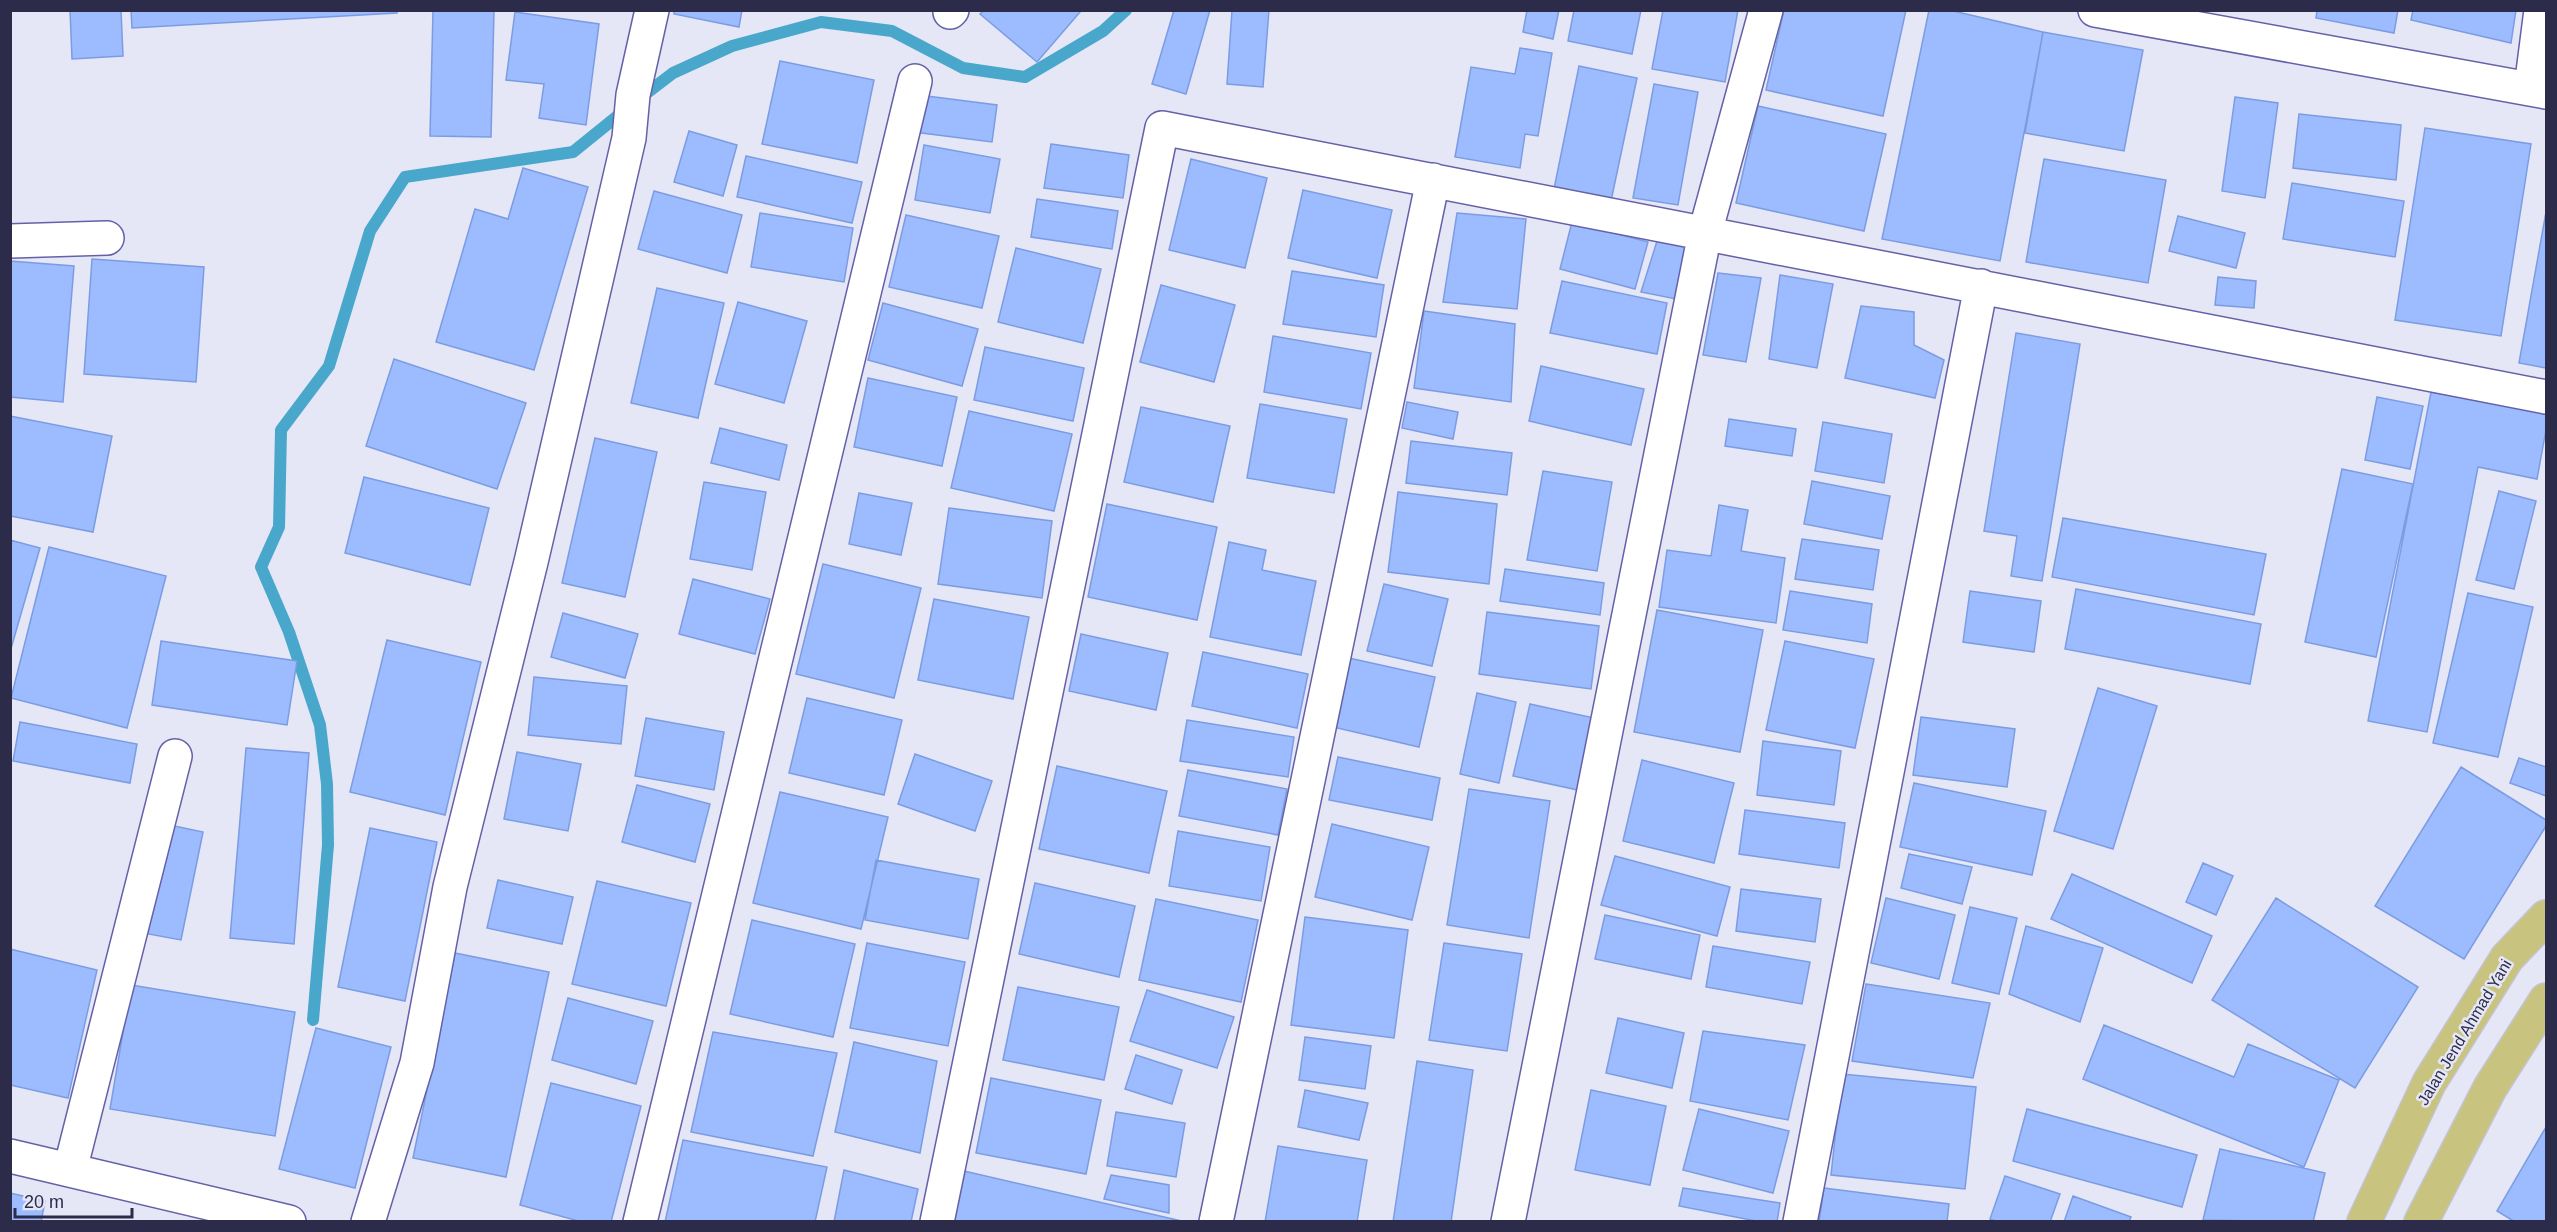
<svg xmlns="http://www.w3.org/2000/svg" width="2557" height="1232" font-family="Arial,sans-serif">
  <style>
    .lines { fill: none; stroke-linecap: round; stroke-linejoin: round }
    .stream { stroke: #48a7ca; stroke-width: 12 }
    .building { fill: #9cbcff; stroke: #7c9ce2; stroke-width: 1.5 }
    .minor-casing { stroke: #6561a8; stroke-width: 36 }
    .major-casing { stroke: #c4c4cc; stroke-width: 36 }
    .minor { stroke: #fff; stroke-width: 33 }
    .major { stroke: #c8c480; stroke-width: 33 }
    .labels { text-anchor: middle; stroke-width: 5; stroke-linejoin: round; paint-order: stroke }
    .street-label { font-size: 16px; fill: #2d2b4a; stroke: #e5e6f6 }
  </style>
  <rect width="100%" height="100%" fill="#e5e6f6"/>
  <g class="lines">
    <path class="stream" d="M639,99L673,73L732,46L821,22L892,31L963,68L1025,77L1103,31L1126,10
      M313,1020L328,845L327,784L320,725L289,632L261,567L279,527L281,430L329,366L370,231L405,177L573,152L625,110"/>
  </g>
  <path class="building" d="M70,10H121L123,56L72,59Z
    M131,10H397V13L132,28Z
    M433,10H494L491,137L430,136Z
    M674,10H742L739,27L674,14Z
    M984,10H1078L1080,12L1037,62L980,14Z
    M1174,10H1210L1186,94L1152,84Z
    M1232,10H1269L1263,87L1227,84Z
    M1527,10H1559L1553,39L1523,32Z
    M1574,10H1641L1632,54L1568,41Z
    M1663,10H1738L1725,82L1652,69Z
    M1784,10H1906L1883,116L1766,90Z
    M1929,10H1949L2043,32L2000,261L1882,239Z
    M2317,10H2398L2394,33L2316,18Z
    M2413,10H2516L2511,43L2411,20Z
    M515,12L599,24L586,125L539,118L544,84L506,80Z
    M2043,32L2143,50L2124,151L2025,133Z
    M1520,48L1552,53L1538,136L1525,134L1520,168L1455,157L1471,67L1515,74Z
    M780,61L874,80L857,163L762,144Z
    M1579,66L1637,78L1611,201L1554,189Z
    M1654,84L1698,92L1678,205L1633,198Z
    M919,95L997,105L992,142L914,132Z
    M2235,97L2278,103L2265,198L2222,191Z
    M1758,106L1886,134L1864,231L1736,203Z
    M2299,114L2401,125L2396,180L2293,168Z
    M2425,128L2531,144L2501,336L2395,320Z
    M689,131L737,145L723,196L674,182Z
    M1051,144L1129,155L1123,198L1044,188Z
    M924,145L1000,159L990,213L915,200Z
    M746,156L862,182L852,223L737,197Z
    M1191,159L1267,178L1245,268L1169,250Z
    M2044,159L2166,180L2148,283L2026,262Z
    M523,168L588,187L534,370L436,342L475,209L508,219Z
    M2292,183L2404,201L2395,257L2283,239Z
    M1303,190L1392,210L1377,278L1288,258Z
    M654,191L742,215L727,273L638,249Z
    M1037,199L1118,211L1112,249L1031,237Z
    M2546,212V368L2519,363Z
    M760,213L853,228L844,282L751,267Z
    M1457,213L1526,219L1517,309L1443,302Z
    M906,215L999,236L982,308L889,287Z
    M2178,216L2245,233L2236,268L2169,251Z
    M1572,222L1648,242L1635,289L1560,269Z
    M1658,238L1694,249L1676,299L1641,292Z
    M1016,248L1101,269L1083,343L998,322Z
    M92,259L204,267L196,382L84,374Z
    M10,261L74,266L63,402L10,397Z
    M1292,271L1384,285L1376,337L1283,324Z
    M1718,273L1761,278L1746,362L1703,355Z
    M1780,275L1833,284L1817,368L1769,359Z
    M2218,277L2256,281L2254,308L2215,305Z
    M1562,281L1667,303L1657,354L1550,333Z
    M1161,285L1235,305L1214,382L1140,362Z
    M657,288L724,303L698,418L631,403Z
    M738,302L807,321L784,403L715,384Z
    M883,303L978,329L962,386L868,360Z
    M1861,306L1914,312V345L1944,360L1935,398L1845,378Z
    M1424,311L1515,324L1511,402L1414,388Z
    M2016,333L2080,344L2042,581L2011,576L2017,536L1984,531Z
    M1273,336L1371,353L1361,409L1264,392Z
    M985,347L1084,368L1073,421L974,400Z
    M394,359L526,403L497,489L366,446Z
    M1541,366L1644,389L1631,445L1529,421Z
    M868,378L957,397L942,466L854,447Z
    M2431,392L2546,413V430L2537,479L2478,467L2427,732L2368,721Z
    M2377,397L2423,406L2410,469L2365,460Z
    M1407,402L1458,412L1453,439L1402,428Z
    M1260,404L1347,419L1334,493L1247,478Z
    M1141,407L1230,426L1213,502L1124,482Z
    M969,411L1072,434L1054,511L951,488Z
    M10,416L112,436L93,532L10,516Z
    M1729,419L1796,429L1792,456L1725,446Z
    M1823,422L1892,434L1884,483L1815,471Z
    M720,428L787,445L779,480L711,463Z
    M595,438L657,452L625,597L562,583Z
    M1411,441L1512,453L1507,495L1406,483Z
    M2342,469L2413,484L2376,657L2305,642Z
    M1543,471L1612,482L1597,571L1527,560Z
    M364,477L489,508L470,585L345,553Z
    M1812,481L1890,496L1882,539L1804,524Z
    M704,482L766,492L752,570L690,559Z
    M2499,491L2536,501L2514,589L2476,580Z
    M1398,492L1497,504L1489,584L1388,572Z
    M859,493L912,503L901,555L849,544Z
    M1107,504L1217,527L1197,620L1088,597Z
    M1719,505L1748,510L1741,551L1785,558L1776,623L1659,607L1667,550L1711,556Z
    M949,508L1052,521L1042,598L938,584Z
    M2063,518L2266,554L2254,615L2052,577Z
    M1802,539L1879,550L1873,590L1795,579Z
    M10,540L40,548L10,652Z
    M1229,542L1266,550L1262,570L1316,581L1301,655L1210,637Z
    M49,547L166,576L127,728L11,698Z
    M823,564L921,588L894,698L796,674Z
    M1505,569L1604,583L1600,615L1500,601Z
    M693,579L770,599L755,654L679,634Z
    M1384,584L1448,599L1432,666L1367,651Z
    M2076,589L2261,624L2250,684L2065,649Z
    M1790,591L1872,604L1867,643L1783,630Z
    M1970,591L2041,601L2034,652L1963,642Z
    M2468,593L2533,607L2498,757L2433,743Z
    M934,599L1029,617L1013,699L918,680Z
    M1657,610L1763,630L1740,752L1634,732Z
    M1487,612L1599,626L1591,689L1479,674Z
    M563,613L638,634L625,678L551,657Z
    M1081,634L1168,653L1156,710L1069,691Z
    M387,640L481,662L445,815L350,792Z
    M161,641L297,661L287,725L152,705Z
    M1785,641L1874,659L1855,748L1766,730Z
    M1203,652L1308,674L1297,728L1192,706Z
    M1349,658L1435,677L1419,747L1333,727Z
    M534,677L627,686L621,744L528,735Z
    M2098,688L2157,706L2113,849L2054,831Z
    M1477,693L1516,702L1499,783L1460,774Z
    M807,698L902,720L884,795L789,773Z
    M1530,704L1594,718L1578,790L1513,776Z
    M1921,717L2015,729L2007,787L1913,775Z
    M646,718L724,732L714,790L635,776Z
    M1187,720L1294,737L1288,777L1180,761Z
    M20,722L137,744L130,783L13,761Z
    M1763,741L1841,751L1834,805L1757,795Z
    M246,748L309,753L294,944L230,938Z
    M517,752L581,764L568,831L504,819Z
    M915,754L992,781L975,831L898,804Z
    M1338,757L1440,778L1432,820L1329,800Z
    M2519,758L2546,767V796L2510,783Z
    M1642,760L1734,783L1714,863L1623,841Z
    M1057,766L1167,791L1149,873L1039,849Z
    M2461,767L2546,820V826L2464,959L2375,906Z
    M1188,770L1287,789L1278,835L1179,816Z
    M1914,783L2046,811L2032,875L1900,847Z
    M637,785L710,804L695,862L622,842Z
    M1469,789L1550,801L1529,938L1447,925Z
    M780,792L888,817L861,929L753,903Z
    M1745,810L1845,823L1839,868L1739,854Z
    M165,824L203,832L181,940L143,933Z
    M1332,824L1429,847L1412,920L1315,897Z
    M370,828L437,842L405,1001L338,987Z
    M1178,831L1270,847L1261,901L1169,886Z
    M1909,854L1972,867L1962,904L1901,888Z
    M1615,856L1730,887L1717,936L1601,905Z
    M876,860L979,879L968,939L865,920Z
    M2203,863L2233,876L2216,915L2186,902Z
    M2072,874L2212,936L2192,983L2051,919Z
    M498,880L573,897L562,944L487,928Z
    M597,881L691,903L666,1006L572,984Z
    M1035,883L1135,906L1119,977L1019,954Z
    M1741,889L1821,899L1815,942L1736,931Z
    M1886,898L1955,915L1939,979L1871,963Z
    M2276,898L2418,987L2355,1088L2212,1000Z
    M1156,899L1258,920L1241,1002L1139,980Z
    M1970,907L2017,918L1999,994L1952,983Z
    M1605,915L1700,935L1691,979L1595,959Z
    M1305,917L1408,930L1394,1038L1291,1025Z
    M752,920L855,944L833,1037L730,1014Z
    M2026,926L2103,948L2080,1022L2009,994Z
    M867,943L965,962L948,1046L850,1028Z
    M1444,943L1522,954L1507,1051L1429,1040Z
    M1713,946L1810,962L1802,1004L1706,987Z
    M10,949L97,970L68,1098L10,1085Z
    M455,953L549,972L506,1177L413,1158Z
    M1866,984L1990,1003L1973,1078L1852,1061Z
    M131,985L295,1012L275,1136L110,1109Z
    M1018,987L1119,1007L1104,1080L1003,1060Z
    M1147,990L1234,1017L1217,1068L1130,1041Z
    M568,998L653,1021L636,1084L552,1060Z
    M1618,1018L1684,1033L1672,1088L1606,1073Z
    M2104,1025L2234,1077L2248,1044L2339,1080L2304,1167L2083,1079Z
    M316,1028L391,1047L355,1188L279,1169Z
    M1703,1031L1805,1045L1788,1120L1690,1101Z
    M713,1032L837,1053L813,1156L691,1132Z
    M1305,1037L1371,1046L1365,1089L1299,1080Z
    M854,1042L937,1061L920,1153L835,1132Z
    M1136,1055L1182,1070L1172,1104L1125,1089Z
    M1417,1061L1473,1070L1451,1222H1393Z
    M1842,1074L1976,1087L1965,1189L1831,1175Z
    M991,1078L1101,1100L1086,1174L976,1153Z
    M551,1083L641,1106L611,1222H582L520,1205Z
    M1305,1090L1368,1103L1359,1140L1298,1127Z
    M1591,1090L1666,1106L1650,1185L1575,1170Z
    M1699,1109L1789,1131L1773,1193L1683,1170Z
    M2027,1109L2197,1155L2182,1207L2013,1161Z
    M1116,1112L1185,1123L1176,1177L1107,1166Z
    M2546,1127V1222H2515L2497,1211Z
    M683,1140L827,1167L815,1222H665Z
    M1278,1146L1367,1160L1357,1222H1265Z
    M2220,1149L2325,1173L2313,1222L2203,1220Z
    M844,1170L918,1189L911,1222H834Z
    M964,1171L1186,1222H952Z
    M1111,1175L1169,1185V1213L1104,1199Z
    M2005,1176L2060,1194L2050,1222H1998L1990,1219Z
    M1683,1188L1780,1203L1777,1222H1761L1679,1206Z
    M1824,1188L1949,1204L1947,1222H1819Z
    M10,1193L45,1201L41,1222H10Z
    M2073,1196L2131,1217L2129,1222H2064Z"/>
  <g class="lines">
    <g class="minor-casing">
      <path id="minor" d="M2095,10L2546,92
        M950,12L952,10
        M2531,88L2541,10
        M10,241L107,238
        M10,1156L289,1222
        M70,1170L175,756
        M368,1222L417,1063L450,887L531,562L629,138L633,95L652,10
        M640,1222L915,81
        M937,1222L1162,128L2546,397
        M1216,1222L1433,180
        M1508,1222L1705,233L1766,10
        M1800,1222L1981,286"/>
    </g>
    <g class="major-casing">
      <path id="major" d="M2364,1222L2429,1083L2507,958L2546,917
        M2421,1222L2490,1088L2546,1000"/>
    </g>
    <use href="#minor" class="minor"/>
    <use href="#major" class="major"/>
  </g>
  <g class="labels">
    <g class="street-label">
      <text transform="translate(2464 1032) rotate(-59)" y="6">Jalan Jend Ahmad Yani</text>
    </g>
  </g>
  <rect width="2557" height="1232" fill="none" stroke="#2d2b4a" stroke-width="24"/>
  <path d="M15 1208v9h117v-9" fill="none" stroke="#2d2b4a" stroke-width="3"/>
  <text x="24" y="1208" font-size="18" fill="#2d2b4a" stroke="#e5e6f6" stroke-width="4.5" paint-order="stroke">20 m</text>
</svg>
